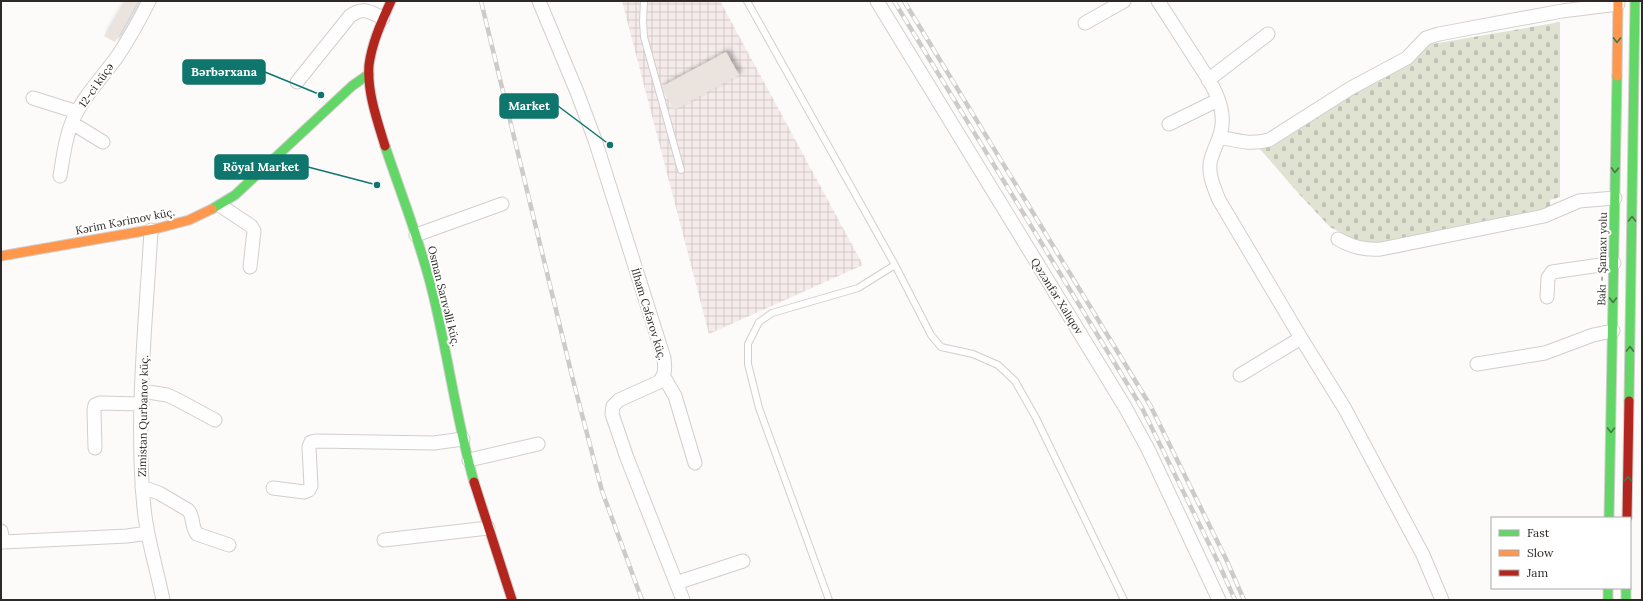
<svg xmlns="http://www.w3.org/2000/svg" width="1643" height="601" font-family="Lora,serif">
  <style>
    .industrial { fill: url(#industrial-grid) }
    .cemetery { fill: url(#cemetery-stones) }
    .building { fill: #ebe3dd; filter: url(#shadow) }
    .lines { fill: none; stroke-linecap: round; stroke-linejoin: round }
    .lane-casing { stroke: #d2cecd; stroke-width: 8 }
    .street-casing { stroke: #d2cecd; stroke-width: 15 }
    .fast-casing { stroke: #d2cecd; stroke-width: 11 }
    .slow-casing { stroke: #d2cecd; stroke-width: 11 }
    .jam-casing { stroke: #d2cecd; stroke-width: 11 }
    .lane { stroke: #fffefe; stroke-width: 6 }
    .street { stroke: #fffefe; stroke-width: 13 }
    .fast { stroke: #63d668; stroke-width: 9 }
    .slow { stroke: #ff974d; stroke-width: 9 }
    .jam { stroke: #b3261e; stroke-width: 9 }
    .rail-casing { stroke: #cccbca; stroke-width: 4.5 }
    .rail { stroke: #fff; stroke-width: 3; stroke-dasharray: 9; stroke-linecap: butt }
    .oneway { stroke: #467744 }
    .labels { text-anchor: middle; stroke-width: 4; stroke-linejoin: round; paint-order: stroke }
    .street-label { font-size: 11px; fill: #2e2926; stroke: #fff }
    .leader { fill: none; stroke: #0f766e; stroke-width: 1.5 }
    .callout-dot { fill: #0f766e; stroke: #fff; stroke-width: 1.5 }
    .callout { fill: #0f766e; stroke: #0f766e; stroke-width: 1.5 }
    .callout-label { font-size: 12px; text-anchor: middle; font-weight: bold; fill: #fff }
  </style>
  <defs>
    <pattern id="industrial-grid" width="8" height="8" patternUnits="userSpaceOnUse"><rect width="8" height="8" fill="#f5ebea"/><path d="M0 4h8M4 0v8" fill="none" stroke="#d2cac9"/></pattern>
    <pattern id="cemetery-stones" width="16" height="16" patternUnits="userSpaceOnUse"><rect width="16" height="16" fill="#e0e2d2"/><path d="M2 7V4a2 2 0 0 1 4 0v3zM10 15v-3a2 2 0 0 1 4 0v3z" fill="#c0c2b4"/></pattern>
    <filter id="shadow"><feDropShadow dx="3.5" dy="-3.5" stdDeviation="2" flood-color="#0004"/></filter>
  </defs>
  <rect width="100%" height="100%" fill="#fcfbfa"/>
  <path class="industrial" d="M622,1H720L863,265L709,334Z"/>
  <path class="cemetery" d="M1560,22V197L1550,200L1551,210L1379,244H1363L1330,227L1299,194L1260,149L1307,120L1408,65L1427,45Z"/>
  <path class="building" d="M124,1H138L115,42L104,36Z
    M726,52L739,75L674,110L661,87Z"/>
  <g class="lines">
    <g class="lane-casing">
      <path id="lane" d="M644,1L643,21L644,37L681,170
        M747,1L895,265L931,335L941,347L973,354L998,365L1015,381L1036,418L1124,600
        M829,600L759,408L748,364V344L759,322L772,313L858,288L895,265"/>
    </g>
    <g class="street-casing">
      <path id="street" d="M539,1L577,92L595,140L664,358C665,368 666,374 659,382L619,400L613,406L612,414L627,458L683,600
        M877,1L1125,407L1148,449L1219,600
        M1158,1C1170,19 1181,37 1193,55C1204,73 1220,93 1222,115C1224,133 1216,142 1211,159C1207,172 1214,188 1219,200L1301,338L1345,409L1423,555L1442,600
        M1085,23L1124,1
        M1208,80L1268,34
        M297,82L350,16C363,6 370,12 383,18
        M33,98L77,112
        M72,123L103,142
        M1169,124L1218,100
        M1220,137C1239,141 1251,145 1269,140L1351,88L1407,58L1426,38L1439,34L1562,11L1618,4
        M60,176C63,158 65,139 72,122C83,96 103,77 119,54C130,37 140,19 149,1
        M221,206L251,226L254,231L250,267
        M151,230C146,321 135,417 144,508C147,539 157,569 163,600
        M416,235L502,204
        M1338,239C1352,247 1364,250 1381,249L1544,216L1579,201L1615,198
        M1547,297L1548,278L1552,272L1614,263
        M1477,364L1545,353L1593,335L1613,331
        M1240,375L1301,338
        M664,377L675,396L695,463
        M142,391L167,395L176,399L215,420
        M95,448L94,410L95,405L100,403L142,404
        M469,460L538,444
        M142,487L159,493L188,510C194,516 191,527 197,534L229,545
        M273,488L304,492L309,490L311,486L309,447L311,442L316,441L434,443L463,439
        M1,531L3,542L127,536L148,533
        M384,540L488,528
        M676,583L743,561"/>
    </g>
    <g class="fast-casing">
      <path id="fast" d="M385,146C401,194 420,241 432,290C448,354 456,419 474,482
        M212,209L235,195L352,86L369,74
        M1629,401L1635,1
        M1609,518L1617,76
        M1608,588V600
        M1626,588V600"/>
    </g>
    <g class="slow-casing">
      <path id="slow" d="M1617,76L1618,1
        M1,256L155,229L189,220L212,209"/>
    </g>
    <g class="jam-casing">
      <path id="jam" d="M385,146C377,120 367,92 369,65C372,42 382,21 391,1
        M474,482L512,600
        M1627,518L1629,401"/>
    </g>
    <use href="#lane" class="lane"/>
    <use href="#street" class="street"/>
    <use href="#fast" class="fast"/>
    <use href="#slow" class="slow"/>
    <use href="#jam" class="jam"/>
    <g class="rail-casing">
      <path id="rail" d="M481,1L573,380L602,491L642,600
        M894,1L1142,408L1218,562L1235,600
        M904,1L1150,405L1226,559L1244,600"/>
    </g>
    <use href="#rail" class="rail"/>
  </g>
  <defs><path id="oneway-chevron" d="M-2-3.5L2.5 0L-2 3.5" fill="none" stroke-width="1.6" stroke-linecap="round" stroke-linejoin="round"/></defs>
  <g class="oneway">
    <use href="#oneway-chevron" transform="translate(1617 40) rotate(91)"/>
    <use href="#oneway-chevron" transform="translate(1615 170) rotate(91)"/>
    <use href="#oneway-chevron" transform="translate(1632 219) rotate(-89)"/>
    <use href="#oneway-chevron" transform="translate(1613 300) rotate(91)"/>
    <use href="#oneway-chevron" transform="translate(1630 349) rotate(-89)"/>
    <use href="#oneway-chevron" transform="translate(1611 430) rotate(91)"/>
    <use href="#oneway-chevron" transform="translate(1628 479) rotate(-89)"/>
  </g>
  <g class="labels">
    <g class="street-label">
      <text transform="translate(96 85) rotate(-55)" y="4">12-ci küçə</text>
      <text transform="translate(125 221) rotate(-11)" y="4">Kərim Kərimov küç.</text>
      <text transform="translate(1602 259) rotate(-89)" y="4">Bakı - Şamaxı yolu</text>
      <text transform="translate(444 296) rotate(76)" y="4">Osman Sarıvəlli küç.</text>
      <text transform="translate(1057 296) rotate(58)" y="4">Qəzənfər Xalıqov</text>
      <text transform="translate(649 314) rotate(73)" y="4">İlham Cəfərov küç.</text>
      <text transform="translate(143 416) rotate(-89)" y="4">Zimistan Qurbanov küç.</text>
    </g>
  </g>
  <path class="leader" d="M321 95L265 72M610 145L558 106M377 185L308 167"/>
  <g class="callout-dot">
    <circle cx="321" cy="95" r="4"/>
    <circle cx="610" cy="145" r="4"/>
    <circle cx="377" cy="185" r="4"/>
  </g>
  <g class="callout">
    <rect x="183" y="60" width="82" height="24" rx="4"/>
    <rect x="500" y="94" width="58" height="24" rx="4"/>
    <rect x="215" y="155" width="93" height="24" rx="4"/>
  </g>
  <g class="callout-label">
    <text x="224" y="76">Bərbərxana</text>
    <text x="529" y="110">Market</text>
    <text x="261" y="171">Röyal Market</text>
  </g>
  <rect width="1643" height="601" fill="none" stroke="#2e2926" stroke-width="4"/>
  <rect x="1491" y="517" width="140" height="72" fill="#ffffff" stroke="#aba9a8"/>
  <rect x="1499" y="530" width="20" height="6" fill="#63d668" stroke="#aba9a8"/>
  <text x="1527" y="537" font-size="12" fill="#2e2926">Fast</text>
  <rect x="1499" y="550" width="20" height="6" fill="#ff974d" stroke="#aba9a8"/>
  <text x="1527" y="557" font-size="12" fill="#2e2926">Slow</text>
  <rect x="1499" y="570" width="20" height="6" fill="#b3261e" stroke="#aba9a8"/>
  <text x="1527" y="577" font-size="12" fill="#2e2926">Jam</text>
</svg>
